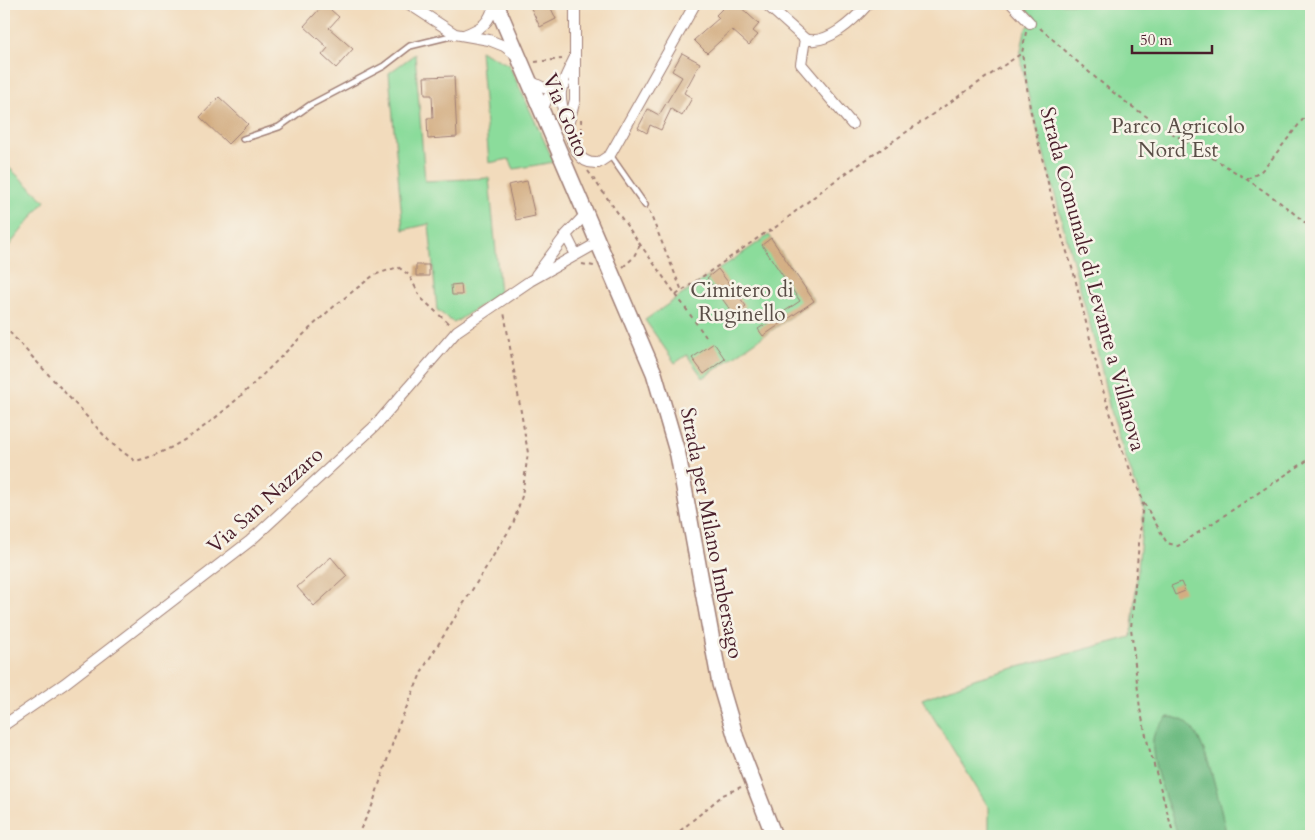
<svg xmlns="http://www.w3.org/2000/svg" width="1315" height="840" font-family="Cardo,serif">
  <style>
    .green { fill: #8bdc9b; stroke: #6a7e63 }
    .forest { fill: #70bc83; stroke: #5d6e57 }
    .building { fill: #d3ad82 }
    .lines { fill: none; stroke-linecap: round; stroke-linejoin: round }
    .lane-casing { stroke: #9e7d74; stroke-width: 8 }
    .street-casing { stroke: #9e7d74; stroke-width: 12 }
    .secondary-casing { stroke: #9e7d74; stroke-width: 18 }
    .path { stroke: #9e7d74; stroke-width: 2; stroke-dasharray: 4 4; stroke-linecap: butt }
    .lane { stroke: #fff; stroke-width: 5 }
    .street { stroke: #fff; stroke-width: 10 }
    .secondary { stroke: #fff; stroke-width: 15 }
    .labels { text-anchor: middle; stroke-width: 5; stroke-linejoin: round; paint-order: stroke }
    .street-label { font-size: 21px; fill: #4a1f2b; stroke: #f7f3e8 }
    .park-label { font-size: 21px; fill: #5a4e47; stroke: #f7f3e8 }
  </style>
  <rect width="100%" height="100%" fill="#f7f3e8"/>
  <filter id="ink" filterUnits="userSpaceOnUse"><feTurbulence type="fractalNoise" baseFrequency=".02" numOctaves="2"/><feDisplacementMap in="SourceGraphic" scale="10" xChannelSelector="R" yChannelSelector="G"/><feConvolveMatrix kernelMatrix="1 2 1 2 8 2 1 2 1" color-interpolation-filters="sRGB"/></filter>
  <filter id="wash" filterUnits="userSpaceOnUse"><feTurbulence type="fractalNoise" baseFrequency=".0096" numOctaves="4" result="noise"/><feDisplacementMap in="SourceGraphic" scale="20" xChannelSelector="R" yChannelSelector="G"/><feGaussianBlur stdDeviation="1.12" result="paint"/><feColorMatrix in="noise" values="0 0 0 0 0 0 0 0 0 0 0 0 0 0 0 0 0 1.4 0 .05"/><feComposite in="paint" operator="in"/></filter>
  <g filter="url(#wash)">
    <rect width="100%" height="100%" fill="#f2dbbc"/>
    <path class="green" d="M1022,4H1311V836H989V808L922,699L977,678L1131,637L1144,509L1111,415L1100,362L1027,91L1020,56L1025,30L1036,18Z
      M480,50L509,65L554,162L514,169L509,159L489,163Z
      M415,54L425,181L489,178L500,293L454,323L437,310L429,224L403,230L389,73Z
      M4,163L45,201L4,252Z
      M769,235L814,301L703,378L687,355L675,363L645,320Z"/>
    <path class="forest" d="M1168,717C1177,718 1183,719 1189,725C1209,744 1220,809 1227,836H1178C1171,808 1150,767 1153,739C1154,730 1162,723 1168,717Z"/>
    <g id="blocks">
      <path class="building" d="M324,4L339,17L329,28L353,49L336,68L322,55L328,48L304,26Z
        M529,4H549L556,19L540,27Z
        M732,4H737L759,24L753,31L758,35L749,45L732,30L707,53L694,40L719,18L716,15L725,6L728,8Z
        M682,53L700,63L684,93L692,98L682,116L671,109L661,130L650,125L647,133L638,128L648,109L659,115L682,77L672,71Z
        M454,76L457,137L428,139L427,118H433L432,95H425L424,77Z
        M219,97L248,124L228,144L200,117Z
        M527,181L535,216L516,220L508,185Z
        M771,238L814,301L763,336L758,329L800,301L762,245Z
        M416,265H429V276H416Z
        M718,269L746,306L734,315L707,278Z
        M461,284L462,295H452L451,285Z
        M714,343L725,359L704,374L692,358Z
        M331,557L347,576L314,606L297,587Z
        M1181,582L1185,591L1175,595L1171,586Z"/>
    </g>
  </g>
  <g filter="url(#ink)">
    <use href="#blocks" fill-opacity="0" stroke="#9e7d74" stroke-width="1"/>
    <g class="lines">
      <g class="lane-casing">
        <path id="lane" d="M243,139L279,127L310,105L384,66L410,46L455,35
          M610,155L645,205"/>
      </g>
      <g class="street-casing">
        <path id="street" d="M409,4L455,34L489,40L504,46L516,55
          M766,4L805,39C827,46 854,20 868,4
          M1012,4L1030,23
          M464,35C482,28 490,23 494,4
          M805,39L801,64L852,124
          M574,59C569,70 562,81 561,92C560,104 564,113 567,123C572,140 575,165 598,163L610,155L695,4
          M528,80L544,88L555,89
          M542,113C545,100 552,88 565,84
          M568,125L575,100V4
          M566,235L576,255
          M536,275L566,235L586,214
          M4,725L64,684L250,541L375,426L457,331L530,281L599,242"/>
      </g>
      <g class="secondary-casing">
        <path id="secondary" d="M496,4L654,373L678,455L720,684L736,738L774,836"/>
      </g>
      <path class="path" d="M1040,28C1067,52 1094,78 1123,100C1184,145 1255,177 1311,228
        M1026,32L1022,53L1030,108L1058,224L1074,274L1102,387L1122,450L1143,501L1131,628L1140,709L1148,744L1174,836
        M535,62L562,59
        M581,119L582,136
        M588,171L706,337
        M1247,179L1259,173L1267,165L1311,109
        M649,211L682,291
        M582,264L594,266
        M623,267L633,258L640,245
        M676,295L768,231L772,230L829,185L1022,53
        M4,326L111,443L135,461C204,446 269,365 321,318C337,303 356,289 374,275L398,267L409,275L421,298L449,324
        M1144,503L1167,543L1178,546L1311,458
        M357,836L372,806L398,727L423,669L513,524L522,496L528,453L504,312
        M674,836L723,795L741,787"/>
      <use href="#lane" class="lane"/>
      <use href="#street" class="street"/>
      <use href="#secondary" class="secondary"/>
    </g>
  </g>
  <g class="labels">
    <g class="street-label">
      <text transform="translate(566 115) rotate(67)" y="7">Via Goito</text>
      <text transform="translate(1093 279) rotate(75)" y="7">Strada Comunale di Levante a Villanova</text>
      <text transform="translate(265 500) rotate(-42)" y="7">Via San Nazzaro</text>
      <text transform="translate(712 533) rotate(79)" y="7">Strada per Milano Imbersago</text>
    </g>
    <g class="park-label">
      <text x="1178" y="133">Parco Agricolo<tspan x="1178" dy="24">Nord Est</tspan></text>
      <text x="742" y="297">Cimitero di<tspan x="742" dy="24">Ruginello</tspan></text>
    </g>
  </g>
  <rect width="1315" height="840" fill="none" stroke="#f7f3e8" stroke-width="20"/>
  <path d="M1132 45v8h80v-8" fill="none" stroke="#4a1f2b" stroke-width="2.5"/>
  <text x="1140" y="45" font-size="15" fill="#4a1f2b" stroke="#f7f3e8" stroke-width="4" paint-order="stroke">50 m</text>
</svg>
